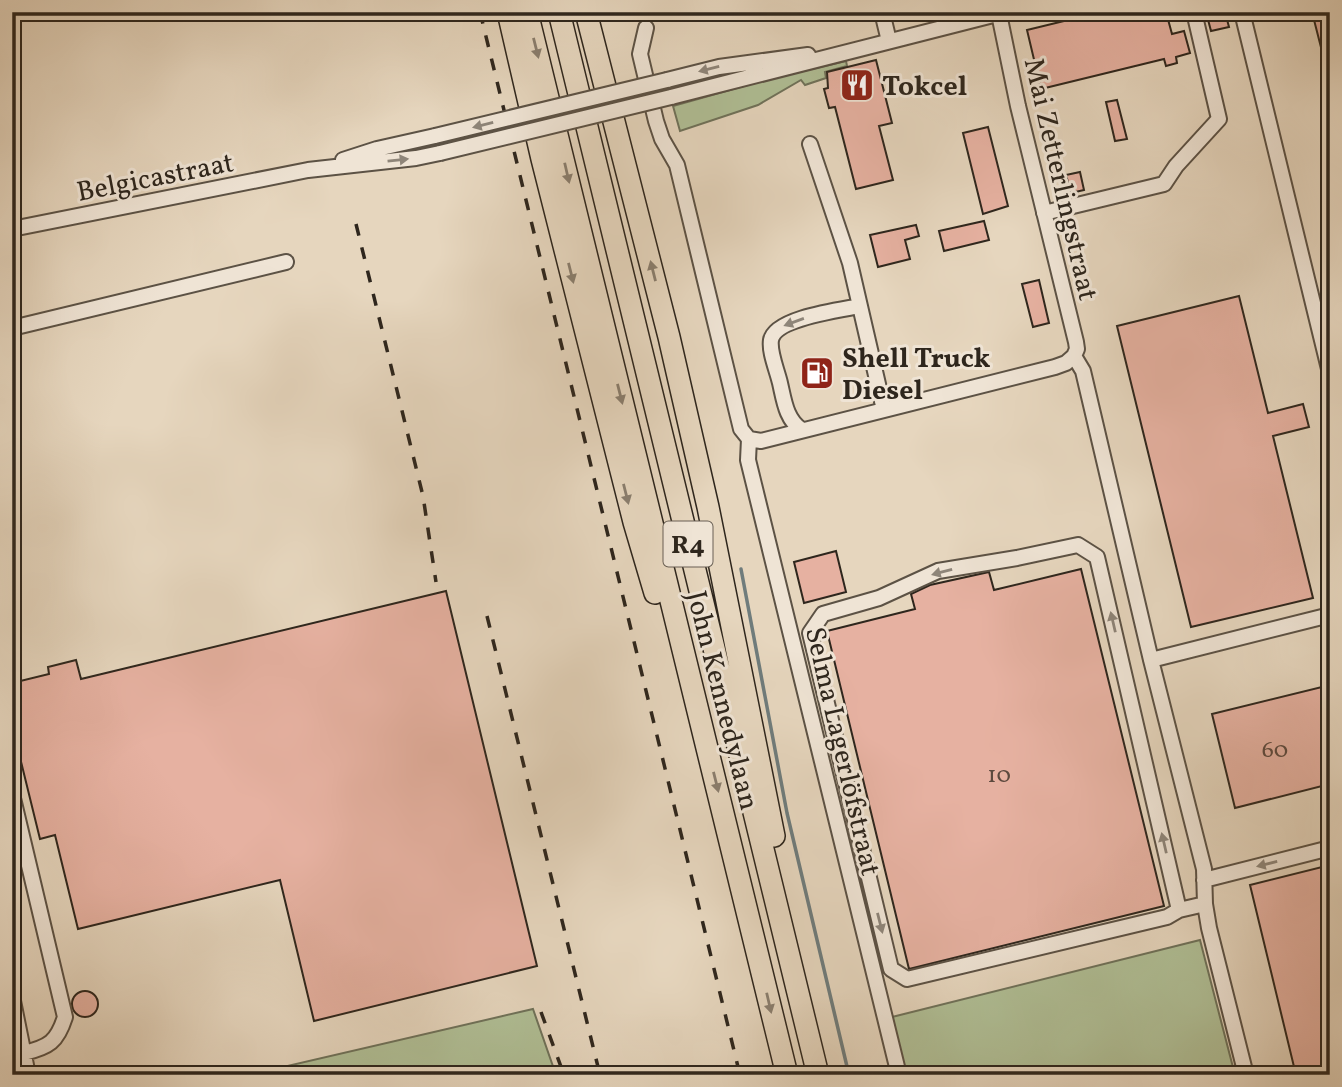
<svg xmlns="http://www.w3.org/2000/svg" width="1342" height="1087" font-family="Vollkorn,serif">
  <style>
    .green { fill: #b0bf96; stroke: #6f725a; stroke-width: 2 }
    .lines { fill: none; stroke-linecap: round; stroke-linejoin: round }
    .stream { stroke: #6f7c7c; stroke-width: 3.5 }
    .building { fill: #e6b1a1; stroke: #2e261d; stroke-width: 2 }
    .minor-casing { stroke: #5c5245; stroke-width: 18 }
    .highway-casing { stroke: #2e261d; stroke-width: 24 }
    .minor { stroke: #efe4d5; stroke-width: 14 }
    .highway { stroke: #e6d6be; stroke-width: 21 }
    .rail { stroke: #2e261d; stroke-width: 3.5; stroke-dasharray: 12 12; stroke-linecap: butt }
    .minor-bridge-casing { stroke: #5c5245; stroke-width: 18; stroke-linecap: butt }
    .minor-bridge { stroke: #efe4d5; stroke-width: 14 }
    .oneway { fill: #8a7e6e }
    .oneway2 { fill: #8e8579 }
    .labels { text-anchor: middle; stroke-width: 6; stroke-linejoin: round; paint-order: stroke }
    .number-label { font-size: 24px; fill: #5c493e }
    .shield { fill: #efe4d5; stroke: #685f54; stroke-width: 2 }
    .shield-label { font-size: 26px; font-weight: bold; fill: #2e261d }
    .poi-label { font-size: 28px; font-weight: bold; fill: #2e261d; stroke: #efe4d5; text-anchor: start }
    .street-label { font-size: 28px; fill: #2e261d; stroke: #efe4d5 }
  </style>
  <rect width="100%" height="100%" fill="#e6d6be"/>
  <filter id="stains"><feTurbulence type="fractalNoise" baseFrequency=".00286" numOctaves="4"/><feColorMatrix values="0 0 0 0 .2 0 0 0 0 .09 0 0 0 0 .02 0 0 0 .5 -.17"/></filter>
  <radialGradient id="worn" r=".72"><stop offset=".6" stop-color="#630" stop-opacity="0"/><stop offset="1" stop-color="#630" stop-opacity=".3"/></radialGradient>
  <path class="green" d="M846,61L847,66L825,72L826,78L805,85L801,80L758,105L680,131L673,106L769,79Z
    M1200,940L1235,1075H906L892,1017Z
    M533,1009L556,1075H249Z"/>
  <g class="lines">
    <path class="stream" d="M741,569L787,813L849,1075"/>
  </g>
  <path class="building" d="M1101,12H1166L1172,34L1184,31L1190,53L1176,57L1177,63L1166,66L1164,59L1041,89L1027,30Z
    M1206,12H1225L1229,27L1211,31Z
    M1312,12H1330V67H1326Z
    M876,60L892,123L879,126L893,180L856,189L835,107L829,108L824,89L828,88L827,72Z
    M1117,100L1127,139L1115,141L1106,102Z
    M988,127L1008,206L983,214L963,133Z
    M1080,172L1084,190L1071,193L1066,175Z
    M984,221L989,240L944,251L939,231Z
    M916,225L919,236L905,240L910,259L878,267L870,235Z
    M1039,280L1049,323L1033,327L1022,284Z
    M1239,296L1268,413L1303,404L1309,427L1273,436L1313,598L1191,627L1117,326Z
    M836,551L846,592L804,603L794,562Z
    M1081,569L1164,906L909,969L827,631L915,609L911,594L930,585L989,572L994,590Z
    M446,591L537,966L314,1021L280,880L78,929L55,835L40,839L12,725V683L49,674L48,667L76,660L81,679Z
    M1330,685V784L1235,808L1212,714Z
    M1330,865V1075H1296L1250,885Z
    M72 1004a13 13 0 1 1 26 0a13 13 0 1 1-26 0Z"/>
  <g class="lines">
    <g class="minor-casing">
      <path id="minor" d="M882,12L889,41
        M1242,12L1330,373
        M999,14L1018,106L1076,342L1077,349L1074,356
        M646,28L640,54L656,121L662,139L677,165L741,429L749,439L761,441L1055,367L1066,363L1074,356
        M667,80L719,67L808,55
        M671,97L1005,12
        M810,144L850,263L884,410
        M343,160L377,149L435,136
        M1044,213L1164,184L1176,166L1219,119L1194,12
        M12,229L308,170L416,158L440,153
        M12,328L286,262
        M1074,356L1083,371L1151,660L1204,869L1205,904L1209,928L1246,1075
        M802,430C786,420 784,400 780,383C777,370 769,352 771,340C775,318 840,310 860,306
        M749,439L748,460L899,1075
        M1151,660L1330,615
        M12,794L65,1017C57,1042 49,1047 24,1053
        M1204,880L1330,848
        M1179,910L1097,557L1078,545L1017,558L938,571L879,598L823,614L810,633L891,969L907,979L1167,917L1179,910L1205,904
        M12,996L28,1075"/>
    </g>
    <g class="highway-casing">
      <path id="highway" d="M508,12L542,159L634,522L655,593
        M527,12L787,1075
        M559,12L818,1075
        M586,12L669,337L708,507L774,836"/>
    </g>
    <use href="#minor" class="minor"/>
    <use href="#highway" class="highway"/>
    <path class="rail" d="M480,12L740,1075
      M356,224L423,496L436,582
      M487,616L600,1075
      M541,1012L564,1075"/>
    <g class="minor-bridge-casing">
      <path id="minor-bridge" d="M435,136L667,80
        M440,153L671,97"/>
    </g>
    <use href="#minor-bridge" class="minor-bridge"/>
  </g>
  <defs><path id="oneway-solid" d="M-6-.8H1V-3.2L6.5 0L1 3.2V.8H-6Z" transform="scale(1.75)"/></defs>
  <g class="oneway">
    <use href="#oneway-solid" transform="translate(536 48) rotate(76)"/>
    <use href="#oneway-solid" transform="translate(567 173) rotate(77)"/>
    <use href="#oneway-solid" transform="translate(653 271) rotate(-104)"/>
    <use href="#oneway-solid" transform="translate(571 273) rotate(76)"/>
    <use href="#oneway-solid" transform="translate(620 394) rotate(76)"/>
    <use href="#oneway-solid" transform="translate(626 494) rotate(76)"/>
    <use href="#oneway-solid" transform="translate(716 782) rotate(76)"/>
    <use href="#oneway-solid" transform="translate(769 1003) rotate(77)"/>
  </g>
  <g class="oneway2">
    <use href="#oneway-solid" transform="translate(709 69) rotate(166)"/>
    <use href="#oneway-solid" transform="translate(483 125) rotate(166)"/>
    <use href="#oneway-solid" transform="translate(398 160) rotate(-6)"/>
    <use href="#oneway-solid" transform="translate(794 322) rotate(160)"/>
    <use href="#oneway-solid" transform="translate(942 572) rotate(165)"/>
    <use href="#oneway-solid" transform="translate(1113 622) rotate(-103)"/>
    <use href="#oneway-solid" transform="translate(1164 843) rotate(-103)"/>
    <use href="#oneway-solid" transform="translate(1267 864) rotate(166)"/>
    <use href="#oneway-solid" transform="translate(880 923) rotate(76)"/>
  </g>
  <defs>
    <g id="restaurant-square" transform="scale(1.75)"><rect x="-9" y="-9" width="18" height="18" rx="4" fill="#8f2418" stroke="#efe4d5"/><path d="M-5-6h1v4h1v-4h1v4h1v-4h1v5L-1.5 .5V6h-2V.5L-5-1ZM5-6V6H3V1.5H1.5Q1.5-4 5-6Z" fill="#fff"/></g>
    <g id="fuel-square" transform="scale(1.75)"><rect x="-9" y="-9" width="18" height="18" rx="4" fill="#8f2418" stroke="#efe4d5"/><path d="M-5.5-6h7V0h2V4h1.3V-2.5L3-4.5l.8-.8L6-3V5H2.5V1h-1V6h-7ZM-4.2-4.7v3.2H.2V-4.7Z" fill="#fff"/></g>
  </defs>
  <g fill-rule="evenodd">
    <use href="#restaurant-square" x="857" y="85"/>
    <use href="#fuel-square" x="817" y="373"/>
  </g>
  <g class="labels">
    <g class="number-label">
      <text x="1275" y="757">60</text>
      <text x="999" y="782">10</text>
    </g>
    <rect class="shield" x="663.5" y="521.5" width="49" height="45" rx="5"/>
    <g class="shield-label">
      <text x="688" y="553">R4</text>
    </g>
    <g class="poi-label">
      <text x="882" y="95">Tokcel</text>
      <text x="842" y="367">Shell Truck<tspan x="842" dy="32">Diesel</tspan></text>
    </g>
    <g class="street-label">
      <text transform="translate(155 176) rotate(-11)" y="10">Belgicastraat</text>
      <text transform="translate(1062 179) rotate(77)" y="10">Mai Zetterlingstraat</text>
      <text transform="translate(724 700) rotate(76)" y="10">John Kennedylaan</text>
      <text transform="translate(844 751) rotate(77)" y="10">Selma Lagerlöfstraat</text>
    </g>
  </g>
  <rect width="1342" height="1087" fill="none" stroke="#e6d6be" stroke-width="42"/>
  <rect x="14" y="14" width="1314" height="1059" fill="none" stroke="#2e261d" stroke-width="3.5"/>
  <rect x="21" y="21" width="1300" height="1045" fill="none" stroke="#2e261d" stroke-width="2"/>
  <rect width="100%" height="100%" filter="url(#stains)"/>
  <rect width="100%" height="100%" fill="url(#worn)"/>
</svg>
